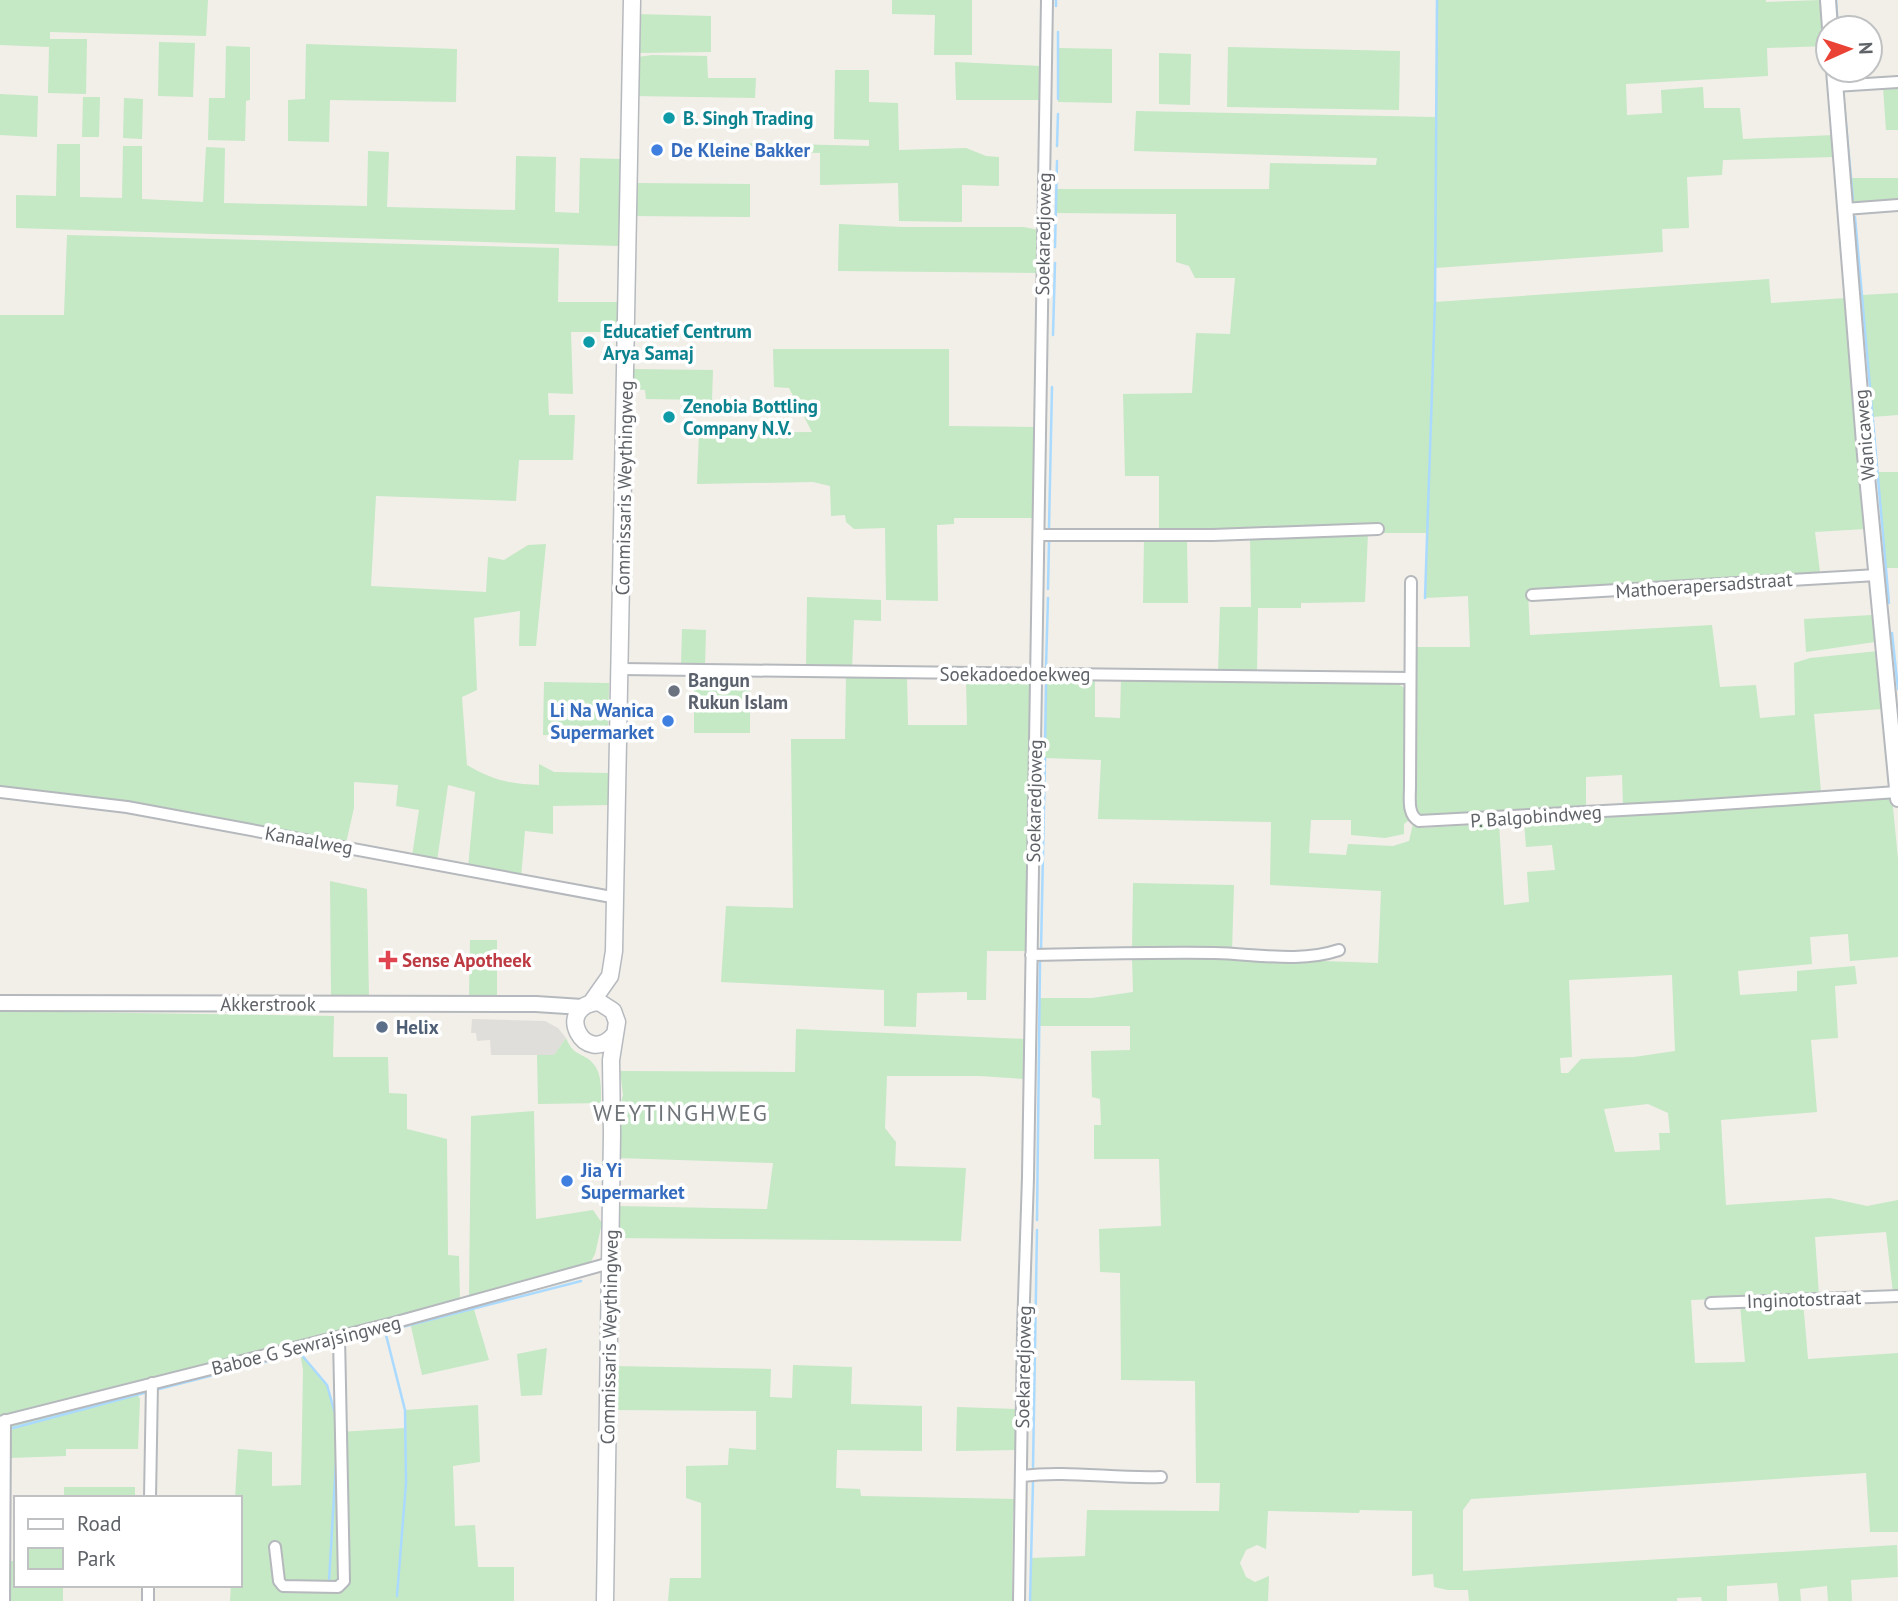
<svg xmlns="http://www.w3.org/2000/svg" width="1898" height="1601" font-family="'PT Sans',sans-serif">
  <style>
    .industrial { fill: #e0deda }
    .green { fill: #c5e8c5; fill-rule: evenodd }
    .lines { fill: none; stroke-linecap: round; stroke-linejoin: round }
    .stream { stroke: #aadaff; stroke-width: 2.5 }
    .minor-casing { stroke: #b5b8bc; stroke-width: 14 }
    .tertiary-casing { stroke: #b5b8bc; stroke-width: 18 }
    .secondary-casing { stroke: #b6babf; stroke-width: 19 }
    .minor { stroke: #fff; stroke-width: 10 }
    .tertiary { stroke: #fff; stroke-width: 14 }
    .secondary { stroke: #fff; stroke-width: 16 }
    .culture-dot { fill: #0f9aa8; stroke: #fff; stroke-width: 2.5 }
    .shop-dot { fill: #3f7fe0; stroke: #fff; stroke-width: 2.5 }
    .worship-dot { fill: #6b7280; stroke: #fff; stroke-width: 2.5 }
    .health-dot { fill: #e0444e; stroke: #fff; stroke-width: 2.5 }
    .service-dot { fill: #5c6f8a; stroke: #fff; stroke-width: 2.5 }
    .labels { text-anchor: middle; stroke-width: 7; stroke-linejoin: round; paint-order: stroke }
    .culture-label { font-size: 19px; font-weight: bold; fill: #0d838f; stroke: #fff; text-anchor: start }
    .shop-label { font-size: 19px; font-weight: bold; fill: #366cbe; stroke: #fff; text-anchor: start }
    .street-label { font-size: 19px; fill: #5f6368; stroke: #fff }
    .worship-label { font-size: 19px; font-weight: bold; fill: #5b616d; stroke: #fff; text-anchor: start }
    .health-label { font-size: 19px; font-weight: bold; fill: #be3a42; stroke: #fff; text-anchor: start }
    .service-label { font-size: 19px; font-weight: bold; fill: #4e5e75; stroke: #fff; text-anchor: start }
    .quarter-label { font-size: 23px; letter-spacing: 2px; fill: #70757a; stroke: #fff }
  </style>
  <rect width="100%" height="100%" fill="#f1efe8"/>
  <path class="industrial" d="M472,1019L545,1021L558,1028L566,1038L554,1055H491L490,1040L477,1041L476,1033H471Z"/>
  <path class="green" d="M0,0H208L206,36L50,32V39H87L86,94L48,93L49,47L0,45Z
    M892,0H972V55H934L935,15L892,14Z
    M1437,0H1766V2L1821,0L1826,46L1767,48L1768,76L1626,84L1627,115L1662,113L1661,90L1703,87L1704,108H1740L1743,139L1834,135L1835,157L1723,160L1722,175L1687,177L1689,228L1662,229L1663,252L1435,268V302L1769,279L1771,303L1846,298L1865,529L1815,532L1820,572L1528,593L1530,635L1712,625L1720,687L1756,685L1760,718L1795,715L1794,663L1810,658L1878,651L1883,709L1814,714L1821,792L1623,806L1622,775L1586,777V807L1429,819L1416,811V647H1470L1468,596L1425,598L1427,533H1368L1365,602L1301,603V608H1258L1257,672L1218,673L1220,607H1251L1250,532L1159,533V476H1125L1123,394L1192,393L1196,333L1230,334L1235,278H1195L1189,266L1176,262V214L1056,213V189H1269L1270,163L1376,165L1377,158L1134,151L1136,111L1435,117Z
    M636,14L711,16V52L636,53Z
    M159,42L195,43L193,97L158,96Z
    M306,44L457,49L456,102L330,100L329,142L288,141V100L305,99Z
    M226,46L250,47V100L246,101L245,141L208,140L209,98H225Z
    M1228,47L1400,51L1399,110L1227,107Z
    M1058,48L1112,49V103L1058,102Z
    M1159,53L1191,54L1190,105L1159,104Z
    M652,55L707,56L708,78H756L755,98L635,96L638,57Z
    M955,62L1040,66L1039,100H956Z
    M835,70H869V102L898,103L899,150L966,148L986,156L999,157V186L962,185V222L899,221L898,183L820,185V153L750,151V143L869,146V140L834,139Z
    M1898,85V130H1886L1883,87Z
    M0,94L38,96L37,137L0,135Z
    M83,97H100L99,137H82Z
    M124,98L143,99L142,139L123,138Z
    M57,144H80V197L122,198L123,146H142V199L203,202L206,147L225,148L224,203L367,206L368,151L389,152L387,207L515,210L516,156L556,157L555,212L579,213L580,158L621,159L623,162V244L619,246L16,228V195L56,196Z
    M1851,178H1898V201L1853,204Z
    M634,183L750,184V217L633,216Z
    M839,224L903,227H1024L1039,230L1038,273L838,271Z
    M67,235L559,248L558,302H622V332H571L573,394L548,393L549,415H575L573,460H519L516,501L376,496L371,586L486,592L488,557L504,560L528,545L546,544L536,646H519L520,611L474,618L477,690L462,697L467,765C492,780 510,784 539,785V764L554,772L609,773V805L553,806V834L525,831L521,878L468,868L475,792L448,785L437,861L412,856L419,810L396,806L398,785L354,782V808L346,843L0,789V315H64Z
    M1898,293V415L1872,417L1862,295Z
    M773,349H949V426L1034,427V518H954V524L937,525L938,601L886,600L885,528L854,529L846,522L845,515L831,516L830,486L813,482L697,484L699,433L812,432L789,388L774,387Z
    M631,369L713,370L712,400L646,399L645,390L631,389Z
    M1877,472H1898V568H1885Z
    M1144,540H1187L1188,603H1143Z
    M807,597L881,600V621L854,620L852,669L806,668Z
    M1872,615L1875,642L1806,652L1804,619Z
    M682,629L706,630L705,667L681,666Z
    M694,673L750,675V733H694Z
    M846,676H907L908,725H967L966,678L1026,679L1032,686L1028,951H987L986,1000H967V992L917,993L916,1027L884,1026V990L721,982L726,906L793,908L791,739H845Z
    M1046,677H1095V717L1120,718L1121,678L1394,682L1403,687L1406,694V813L1409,820L1404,824V834L1385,838L1351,835V820H1311L1309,853L1346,855L1348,844L1393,846L1409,841L1413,824L1422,828L1499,823L1504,905L1529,902L1527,872L1555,870L1552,845L1526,847L1524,821L1892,797L1898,859V957L1850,961L1848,934L1810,937L1812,964L1738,971L1740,995L1797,991V971L1855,966L1857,984L1835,986L1838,1038L1811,1040L1817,1112L1721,1120L1726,1205L1830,1198L1867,1206L1898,1200V1293H1893L1886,1232L1815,1237L1819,1295L1691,1300L1695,1363L1745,1362L1740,1305L1803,1301L1808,1359L1898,1353V1532H1870L1866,1473L1471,1499L1463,1510V1571L1897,1545L1898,1577L1851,1580L1852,1601H1828L1827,1586L1800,1589L1801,1601H1779L1777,1583L1727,1586V1601H1702L1701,1597L1677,1598V1601H1469L1468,1590H1448L1434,1587L1433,1574L1412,1576V1511L1360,1510L1359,1513L1268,1511L1266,1549L1257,1545L1246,1550L1240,1563L1246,1577L1255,1582L1269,1576L1268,1601H1030L1031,1558L1085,1556L1087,1510L1219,1511L1220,1483H1196L1195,1381L1121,1380L1120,1273L1100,1272L1099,1229L1161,1226L1159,1159H1094V1125H1101L1100,1099L1092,1097L1091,1051L1130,1050V1026H1039L1040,998H1092L1133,992L1132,957H1212L1378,963L1381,891L1270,885L1271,822L1098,819L1101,760L1045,758ZM1672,975L1675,1051L1634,1057L1581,1059L1568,1073H1561L1560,1058L1572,1057L1569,980ZM1648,1104L1668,1113L1670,1133H1659L1660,1150L1615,1152L1604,1109Z
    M544,682L609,683L608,736L543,735Z
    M330,881L367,889L369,998L331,997Z
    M1133,883L1234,885L1232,951L1132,950Z
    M470,940H497V998H469Z
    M0,1011L334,1016L333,1057H388L389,1093L407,1094V1129L447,1139L448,1255L459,1256L460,1301L0,1416Z
    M796,1029L1025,1039L1024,1079L979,1076H887L885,1128L896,1142L895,1166L966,1168L961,1241L616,1238L617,1206L767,1209L773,1163L617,1158L618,1115L623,1095L620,1071L795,1072Z
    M566,1038C571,1050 575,1052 585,1057C603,1067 601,1086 601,1103L538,1104L537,1055H554Z
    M534,1111L536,1219L593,1210L602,1223L595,1254L589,1265L469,1298L471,1116Z
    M473,1306L489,1360L422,1375L410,1322Z
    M547,1348L542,1395L521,1396L517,1354Z
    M300,1353L327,1385L339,1432L405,1428V1410L478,1405L480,1462L453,1466L455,1526L475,1525L478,1567H514V1601H230L231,1585H240V1498H235L238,1449L272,1452V1486L301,1485L303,1370Z
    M793,1365L852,1367L851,1404L922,1406V1451L837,1450L836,1488L860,1489L861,1496L1016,1499L1013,1513L1012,1601H668L670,1578H701V1503L686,1498V1466L728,1465L729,1448L756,1450V1411L612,1410V1366L771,1369L770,1397L792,1398Z
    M135,1391L140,1399L138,1449H66V1456L9,1458L10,1426L14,1423Z
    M957,1407L1016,1409V1450L956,1451Z
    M64,1487H135V1498H64Z
    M8,1561H16V1585H63V1601H7Z"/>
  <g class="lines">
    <path class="stream" d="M1836,0L1838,28
      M1056,6V0
      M1058,32V99
      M1841,70L1842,72
      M1843,93L1853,199
      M1057,146L1058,114
      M1855,217L1889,603
      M1055,247L1057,161
      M1053,335L1055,263
      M1049,528L1052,387
      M1048,589L1049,542
      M1425,598L1435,302L1437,0
      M1892,633L1898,689
      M1046,667L1048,598
      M1045,745L1046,685
      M1041,950L1045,758
      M1037,1220L1040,962
      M385,1331L405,1410L406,1483L397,1596
      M344,1342L581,1281
      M300,1353L327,1385L336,1417
      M159,1389L335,1344
      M13,1428L144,1393
      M1033,1467L1037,1230
      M329,1581L336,1462
      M1030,1601L1033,1482"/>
    <g class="minor-casing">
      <path id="minor" d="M1835,86L1898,82
        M1845,209L1898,205
        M1039,535H1213L1378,529
        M1411,582L1410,786C1410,798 1407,815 1419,821L1678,807L1897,792
        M1532,595L1877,575
        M620,669L1410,678
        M0,792L127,807L617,898
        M1031,955C1093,954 1154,952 1215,953C1256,954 1300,963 1339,950
        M1711,1303L1898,1296
        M0,1422L393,1323L610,1263
        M1022,1476C1068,1470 1114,1479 1161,1477
        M150,1498L152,1383
        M275,1547L279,1581L283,1586L338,1587L344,1581L339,1337
        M4,1601L5,1420
        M148,1601V1585
        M1019,1601L1023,1330L1028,1177L1047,0"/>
    </g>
    <g class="tertiary-casing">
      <path id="tertiary" d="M1828,0L1830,28
        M1834,70L1865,455L1898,799
        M0,1003L536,1004L582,1007"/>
    </g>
    <g class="secondary-casing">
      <path id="secondary" d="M591,1003L610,976L614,951L632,0
        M605,1601L612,1133L611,1060L617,1022L613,1011L599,1002C552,1006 585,1068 614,1035"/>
    </g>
    <use href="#minor" class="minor"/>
    <use href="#tertiary" class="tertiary"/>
    <use href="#secondary" class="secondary"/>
  </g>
  <g class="culture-dot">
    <circle cx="669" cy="118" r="7"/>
    <circle cx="589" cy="342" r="7"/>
    <circle cx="669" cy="417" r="7"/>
  </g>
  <g class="shop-dot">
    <circle cx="657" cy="150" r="7"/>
    <circle cx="668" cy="721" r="7"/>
    <circle cx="567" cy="1181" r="7"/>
  </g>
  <circle class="worship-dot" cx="674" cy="691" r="7"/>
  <path class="health-dot" d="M384.5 949.5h7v7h7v7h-7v7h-7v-7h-7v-7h7z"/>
  <circle class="service-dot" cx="382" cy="1027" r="7"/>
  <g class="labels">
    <g class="culture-label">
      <text x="683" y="125">B. Singh Trading</text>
      <text x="603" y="338">Educatief Centrum<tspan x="603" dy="22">Arya Samaj</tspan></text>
      <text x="683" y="413">Zenobia Bottling<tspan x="683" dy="22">Company N.V.</tspan></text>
    </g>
    <g class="shop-label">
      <text x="671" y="157">De Kleine Bakker</text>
      <text x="654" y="717" text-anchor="end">Li Na Wanica<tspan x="654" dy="22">Supermarket</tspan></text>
      <text x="581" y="1177">Jia Yi<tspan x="581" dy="22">Supermarket</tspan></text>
    </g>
    <g class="street-label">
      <text transform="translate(1043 234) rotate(-89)" y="7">Soekaredjoweg</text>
      <text transform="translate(1864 435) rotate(-95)" y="7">Wanicaweg</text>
      <text transform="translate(624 488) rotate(-89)" y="7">Commissaris Weythingweg</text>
      <text transform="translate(1704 585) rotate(-4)" y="7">Mathoerapersadstraat</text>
      <text x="1015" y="681">Soekadoedoekweg</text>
      <text transform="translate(1034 801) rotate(-89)" y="7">Soekaredjoweg</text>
      <text transform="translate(1536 816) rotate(-4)" y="7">P. Balgobindweg</text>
      <text transform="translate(309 840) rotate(10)" y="7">Kanaalweg</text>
      <text x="268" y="1011">Akkerstrook</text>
      <text transform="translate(1804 1299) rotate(-2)" y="7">Inginotostraat</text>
      <text transform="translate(609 1337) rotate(-89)" y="7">Commissaris Weythingweg</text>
      <text transform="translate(306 1345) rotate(-14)" y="7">Baboe G Sewrajsingweg</text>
      <text transform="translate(1023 1367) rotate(-89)" y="7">Soekaredjoweg</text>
    </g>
    <g class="worship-label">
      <text x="688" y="687">Bangun<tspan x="688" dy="22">Rukun Islam</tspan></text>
    </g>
    <g class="health-label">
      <text x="402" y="967">Sense Apotheek</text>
    </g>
    <g class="service-label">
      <text x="396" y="1034">Helix</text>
    </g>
    <g class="quarter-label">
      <text x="681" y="1121">WEYTINGHWEG</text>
    </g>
  </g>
  <rect x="14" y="1496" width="228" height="91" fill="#ffffff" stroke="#bfc1c3" stroke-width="2"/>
  <rect x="28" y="1519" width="35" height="10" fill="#ffffff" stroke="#bfc1c3" stroke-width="2"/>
  <text x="77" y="1531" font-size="21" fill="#5f6368">Road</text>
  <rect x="28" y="1548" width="35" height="21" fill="#c5e8c5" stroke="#bfc1c3" stroke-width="2"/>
  <text x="77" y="1566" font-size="21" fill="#5f6368">Park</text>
  <g transform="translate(1849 49) rotate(87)"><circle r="33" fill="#ffffff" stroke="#bfc1c3" stroke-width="2"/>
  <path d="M0-5L12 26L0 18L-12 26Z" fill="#ea4335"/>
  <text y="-10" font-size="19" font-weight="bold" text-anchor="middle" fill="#5f6368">N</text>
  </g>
</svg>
